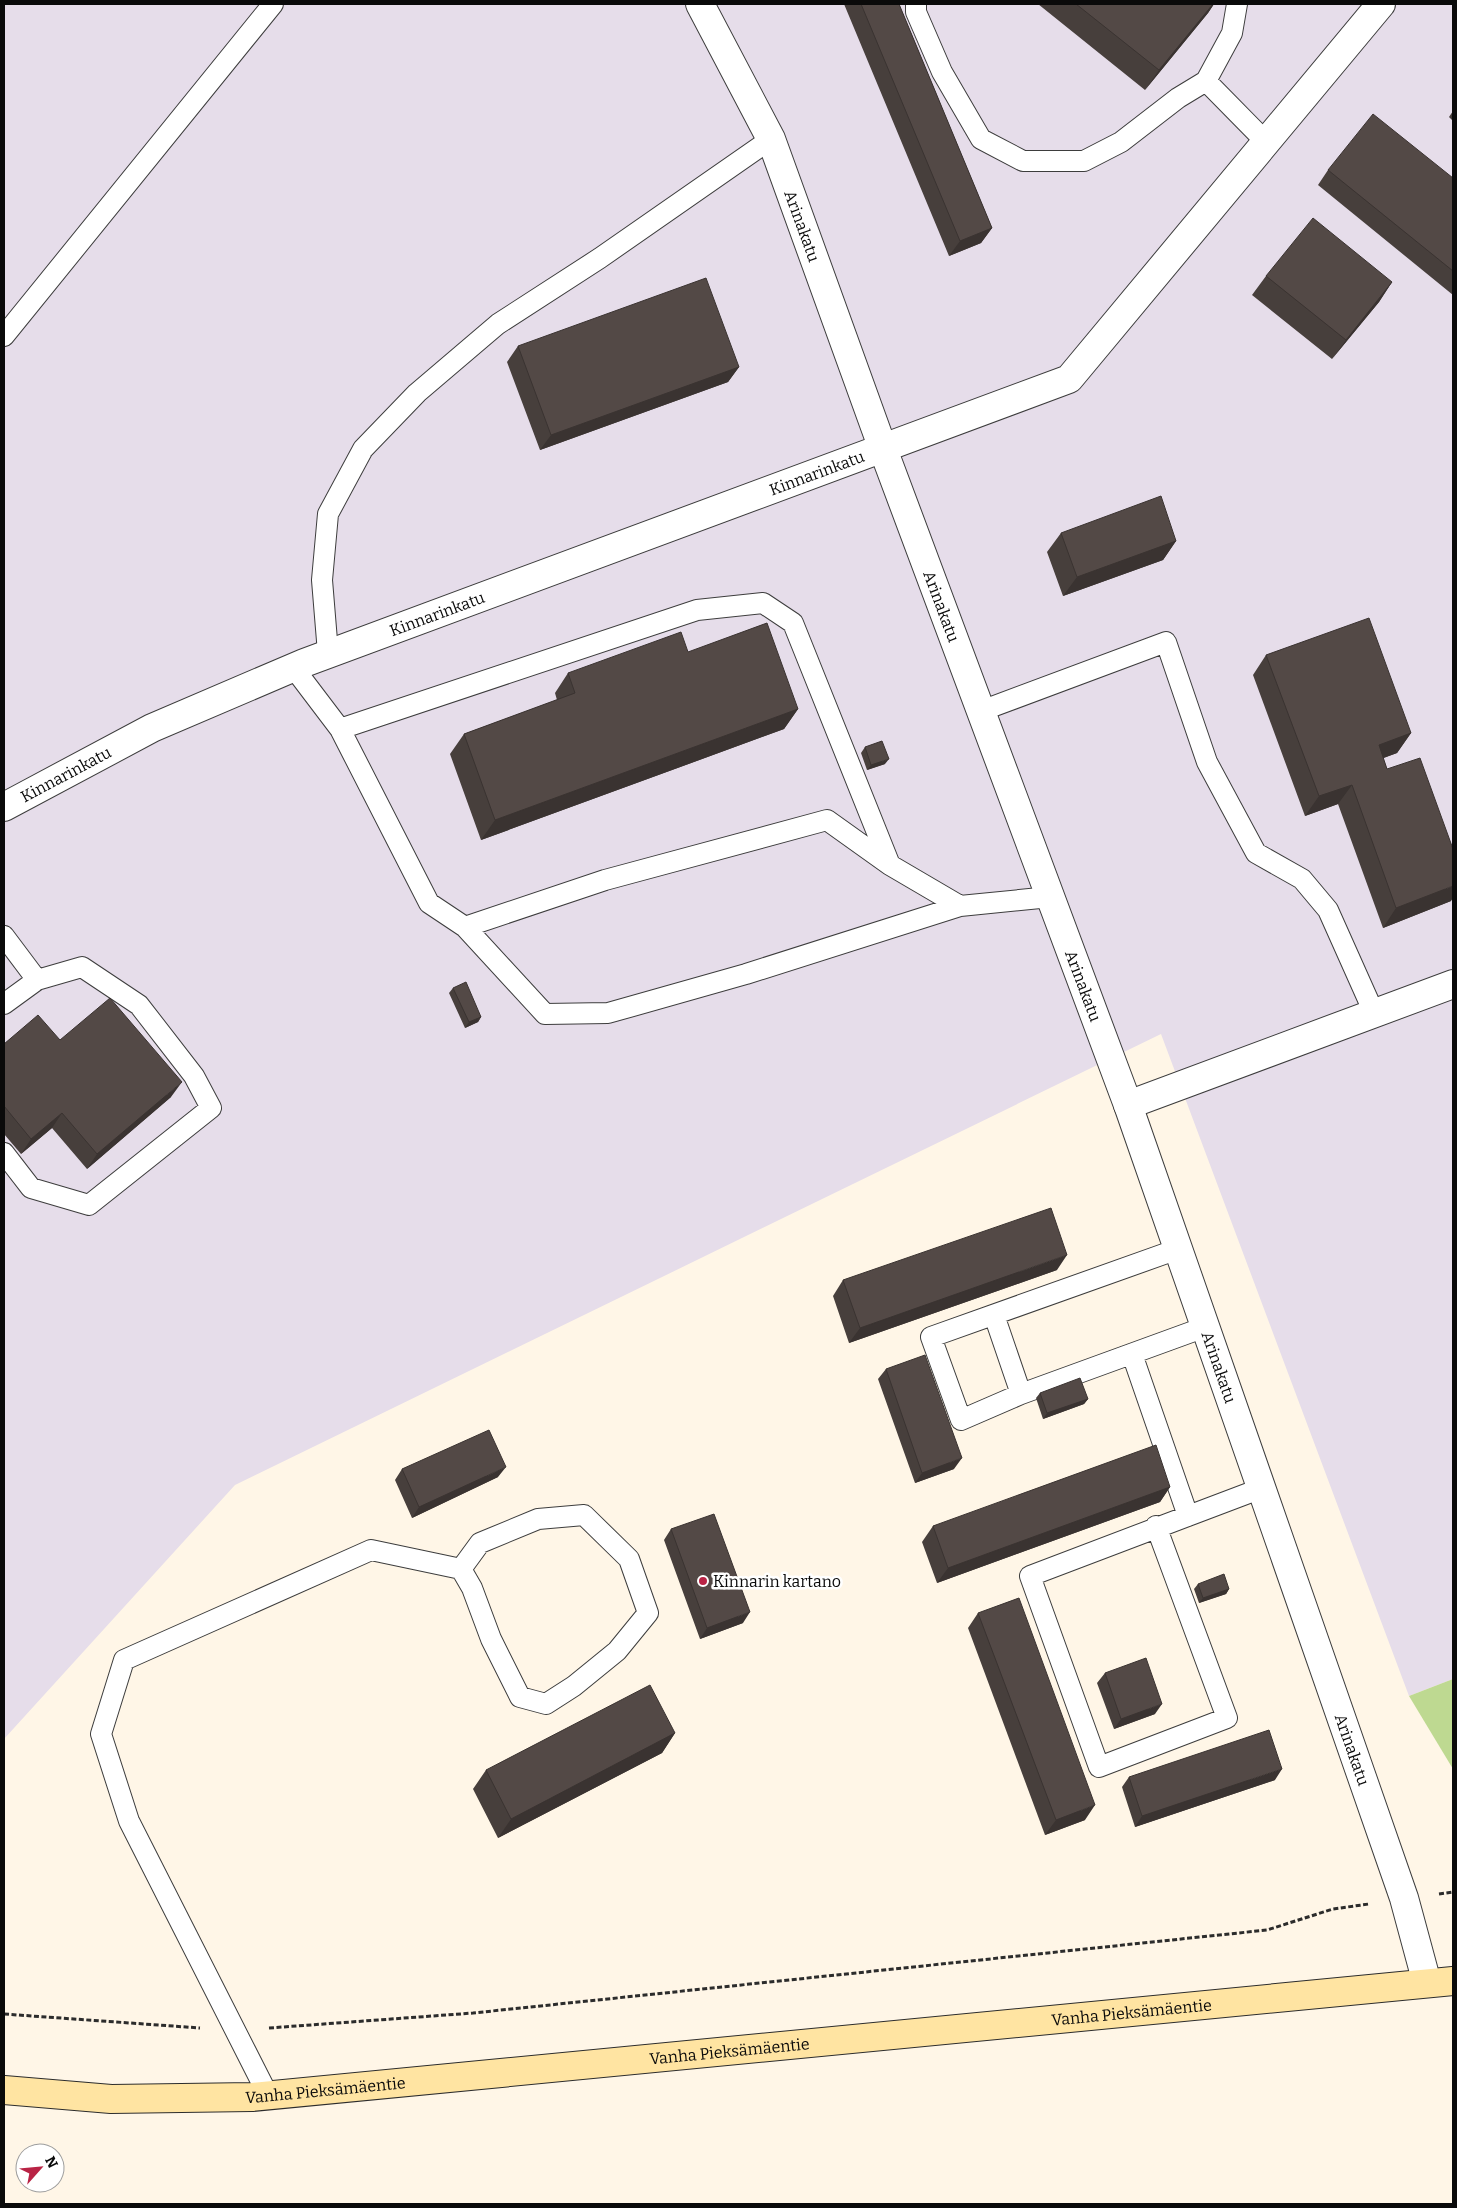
<svg xmlns="http://www.w3.org/2000/svg" width="1457" height="2208" font-family="Bitter,serif">
  <style>
    .industrial { fill: #e6ddea }
    .forest { fill: #bed991 }
    .lines { fill: none; stroke-linecap: round; stroke-linejoin: round }
    .lane-casing { stroke: #3d3d3d; stroke-width: 22 }
    .street-casing { stroke: #3d3d3d; stroke-width: 30 }
    .secondary-casing { stroke: #2c2c2c; stroke-width: 30 }
    .path { stroke: #2c2c2c; stroke-width: 3; stroke-dasharray: 5 2.5; stroke-linecap: butt }
    .lane { stroke: #fff; stroke-width: 20 }
    .street { stroke: #fff; stroke-width: 28 }
    .secondary { stroke: #ffe4a2; stroke-width: 28 }
    .wall { fill: #473f3c }
    .shaded-wall { fill: #3a3331 }
    .building { fill: #534946; stroke: #3a3331 }
    .poi-dot { fill: #b92345; stroke: #fff; stroke-width: 2 }
    .labels { text-anchor: middle; stroke-width: 5; stroke-linejoin: round; paint-order: stroke }
    .street-label { font-size: 16px; fill: #0a0a0a; stroke: #fff }
    .poi-label { font-size: 16px; fill: #0a0a0a; stroke: #fff; text-anchor: start }
  </style>
  <rect width="100%" height="100%" fill="#fff6e7"/>
  <path class="industrial" d="M4,4H1453V1679L1409,1696L1161,1034L235,1485L4,1739Z"/>
  <path class="forest" d="M1453,1679V1769L1409,1696Z"/>
  <g class="lines">
    <g class="lane-casing">
      <path id="lane" d="M916,4V12L942,72L981,139L1023,161H1084L1121,142L1178,98L1206,81L1232,33L1237,4
        M1206,81L1266,142
        M4,336L273,4
        M328,653L322,580L328,514L363,449L417,393L498,324L600,258L771,139
        M293,667L340,729L429,903L465,927L605,880L827,820L890,865L960,906L1050,897
        M981,711L1166,642L1207,762L1256,853L1302,879L1328,910L1374,1013
        M340,729L697,610L763,603L793,623L890,865
        M465,927L545,1014L608,1013L746,974L960,906
        M4,936L37,980L82,967L139,1005L194,1076L211,1108L89,1205L31,1188L4,1153
        M4,1004L37,980
        M994,1315L1021,1394L961,1420L931,1337L1178,1249
        M1132,1354L1188,1516L1262,1488
        M1021,1394L1205,1327
        M1156,1526L1227,1718L1099,1767L1030,1576L1188,1516
        M268,2095L129,1821L101,1734L124,1660L371,1550L461,1569L472,1588L491,1639L520,1697L546,1704L574,1686L617,1651L648,1613L629,1559L584,1515L538,1519L480,1543L461,1569"/>
    </g>
    <g class="street-casing">
      <g id="street">
        <path id="s1" d="M700,4L771,139L883,449L1128,1105L1404,1898L1427,1983"/>
        <path id="s2" d="M4,807L152,728L304,663L1069,379L1381,4"/>
        <path d="M1128,1105L1453,984"/>
      </g>
    </g>
    <g class="secondary-casing">
      <g id="secondary">
        <path id="s3" d="M4,2090L111,2099L252,2097L1453,1981"/>
      </g>
    </g>
    <path class="path" d="M1439,1894L1453,1892
      M4,2014L200,2028
      M269,2028L473,2013L1267,1930L1333,1909L1369,1904"/>
    <use href="#lane" class="lane"/>
    <use href="#street" class="street"/>
    <use href="#secondary" class="secondary"/>
  </g>
  <path class="wall" d="M844,4H899L992,228L981,243L949,256Z
    M1038,4H1214L1208,13L1145,90Z
    M1453,111V121L1449,117Z
    M1328,170L1453,178V295L1318,185Z
    M1266,276L1392,282L1379,302L1332,359L1252,295Z
    M518,346L739,367L728,382L540,450L507,362Z
    M1061,533L1176,541L1163,560L1063,596L1047,552Z
    M688,652L798,709L784,729L481,840L450,754L464,734L557,700L555,693L568,673Z
    M1266,655L1411,733L1397,753L1383,758L1387,769L1451,901L1383,928L1338,804L1305,816L1253,675Z
    M865,747L885,764L867,770L861,753Z
    M453,988L481,1017L478,1022L465,1028L449,993Z
    M60,1040L171,1097L87,1169L52,1128L21,1154L4,1134V1044Z
    M1057,1270L849,1343L833,1296L843,1280Z
    M886,1369L954,1469L915,1483L878,1379Z
    M1040,1393L1088,1399L1084,1404L1043,1419L1036,1398Z
    M402,1469L498,1477L412,1518L395,1480Z
    M1170,1487L1160,1502L937,1583L922,1542L933,1526Z
    M671,1529L743,1623L700,1639L664,1540Z
    M1198,1584L1229,1589L1226,1594L1199,1603L1194,1589Z
    M978,1613L1085,1820L1045,1835L968,1628Z
    M1105,1673L1155,1714L1114,1729L1097,1683Z
    M675,1733L662,1753L498,1838L473,1789L486,1770Z
    M1129,1777L1275,1780L1135,1827L1122,1787Z"/>
  <path class="shaded-wall" d="M1213,4H1214L1208,13L1145,90L1159,70Z
    M992,228L981,243L949,256L960,241Z
    M1392,282L1379,302L1332,359L1346,340Z
    M739,367L728,382L540,450L551,435Z
    M1176,541L1163,560L1063,596L1077,577Z
    M798,709L784,729L481,840L495,820Z
    M1411,733L1397,753L1365,765L1379,745Z
    M889,759L885,764L867,770L871,765Z
    M1352,785L1338,804L1305,816L1319,796Z
    M1453,886V898L1451,901L1383,928L1396,908Z
    M481,1017L478,1022L465,1028L469,1022Z
    M182,1082L171,1097L87,1169L97,1154Z
    M62,1113L52,1128L21,1154L31,1139Z
    M1067,1255L1057,1270L849,1343L860,1328Z
    M1088,1399L1084,1404L1043,1419L1047,1413Z
    M962,1458L954,1469L915,1483L922,1473Z
    M506,1467L498,1477L412,1518L419,1507Z
    M1170,1487L1160,1502L937,1583L948,1568Z
    M1229,1589L1226,1594L1199,1603L1203,1598Z
    M750,1612L743,1623L700,1639L707,1628Z
    M1162,1704L1155,1714L1114,1729L1121,1719Z
    M675,1733L662,1753L498,1838L511,1819Z
    M1282,1769L1275,1780L1135,1827L1142,1816Z
    M1095,1805L1085,1820L1045,1835L1056,1820Z"/>
  <path class="building" d="M861,4H899L992,228L960,241Z
    M1076,4H1213L1159,70Z
    M1373,114L1453,178V271L1328,170Z
    M1313,218L1392,282L1346,340L1266,276Z
    M706,278L739,367L551,435L518,346Z
    M1161,496L1176,541L1077,577L1061,533Z
    M1369,618L1411,733L1379,745L1387,769L1420,758L1453,849V886L1396,908L1352,785L1319,796L1266,655Z
    M767,623L798,709L495,820L464,734L575,693L568,673L681,632L688,652Z
    M882,741L889,759L871,765L865,747Z
    M466,982L481,1017L469,1022L453,988Z
    M110,998L182,1082L97,1154L62,1113L31,1139L4,1106V1044L38,1015L60,1040Z
    M1051,1208L1067,1255L860,1328L843,1280Z
    M925,1355L962,1458L922,1473L886,1369Z
    M1080,1378L1088,1399L1047,1413L1040,1393Z
    M489,1430L506,1467L419,1507L402,1469Z
    M1156,1445L1170,1487L948,1568L933,1526Z
    M714,1514L750,1612L707,1628L671,1529Z
    M1224,1574L1229,1589L1203,1598L1198,1584Z
    M1019,1598L1095,1805L1056,1820L978,1613Z
    M1146,1658L1162,1704L1121,1719L1105,1673Z
    M650,1685L675,1733L511,1819L486,1770Z
    M1269,1730L1282,1769L1142,1816L1129,1777Z"/>
  <circle class="poi-dot" cx="703" cy="1581" r="5"/>
  <g class="labels">
    <g class="street-label">
      <text dy="6" stroke="none"><textPath href="#s1" startOffset="245">Arinakatu</textPath></text>
      <text dy="6" stroke="none"><textPath href="#s2" startOffset="880">Kinnarinkatu</textPath></text>
      <text dy="6" stroke="none"><textPath href="#s1" startOffset="650">Arinakatu</textPath></text>
      <text dy="6" stroke="none"><textPath href="#s2" startOffset="475">Kinnarinkatu</textPath></text>
      <text dy="6" stroke="none"><textPath href="#s2" startOffset="70">Kinnarinkatu</textPath></text>
      <text dy="6" stroke="none"><textPath href="#s1" startOffset="1055">Arinakatu</textPath></text>
      <text dy="6" stroke="none"><textPath href="#s1" startOffset="1460">Arinakatu</textPath></text>
      <text dy="6" stroke="none"><textPath href="#s1" startOffset="1865">Arinakatu</textPath></text>
      <text dy="6" stroke="none"><textPath href="#s3" startOffset="1132">Vanha Pieksämäentie</textPath></text>
      <text dy="6" stroke="none"><textPath href="#s3" startOffset="728">Vanha Pieksämäentie</textPath></text>
      <text dy="6" stroke="none"><textPath href="#s3" startOffset="322">Vanha Pieksämäentie</textPath></text>
    </g>
    <g class="poi-label">
      <text x="713" y="1587">Kinnarin kartano</text>
    </g>
  </g>
  <rect width="1457" height="2208" fill="none" stroke="#0a0a0a" stroke-width="10"/>
  <g transform="translate(40 2168) rotate(63)"><circle r="24" fill="#ffffff" stroke="#9d9d9d"/>
  <path d="M0-4L9 19L0 12L-9 19Z" fill="#b92345"/>
  <text y="-8" font-size="14" font-weight="bold" text-anchor="middle" fill="#0a0a0a">N</text>
  </g>
</svg>
